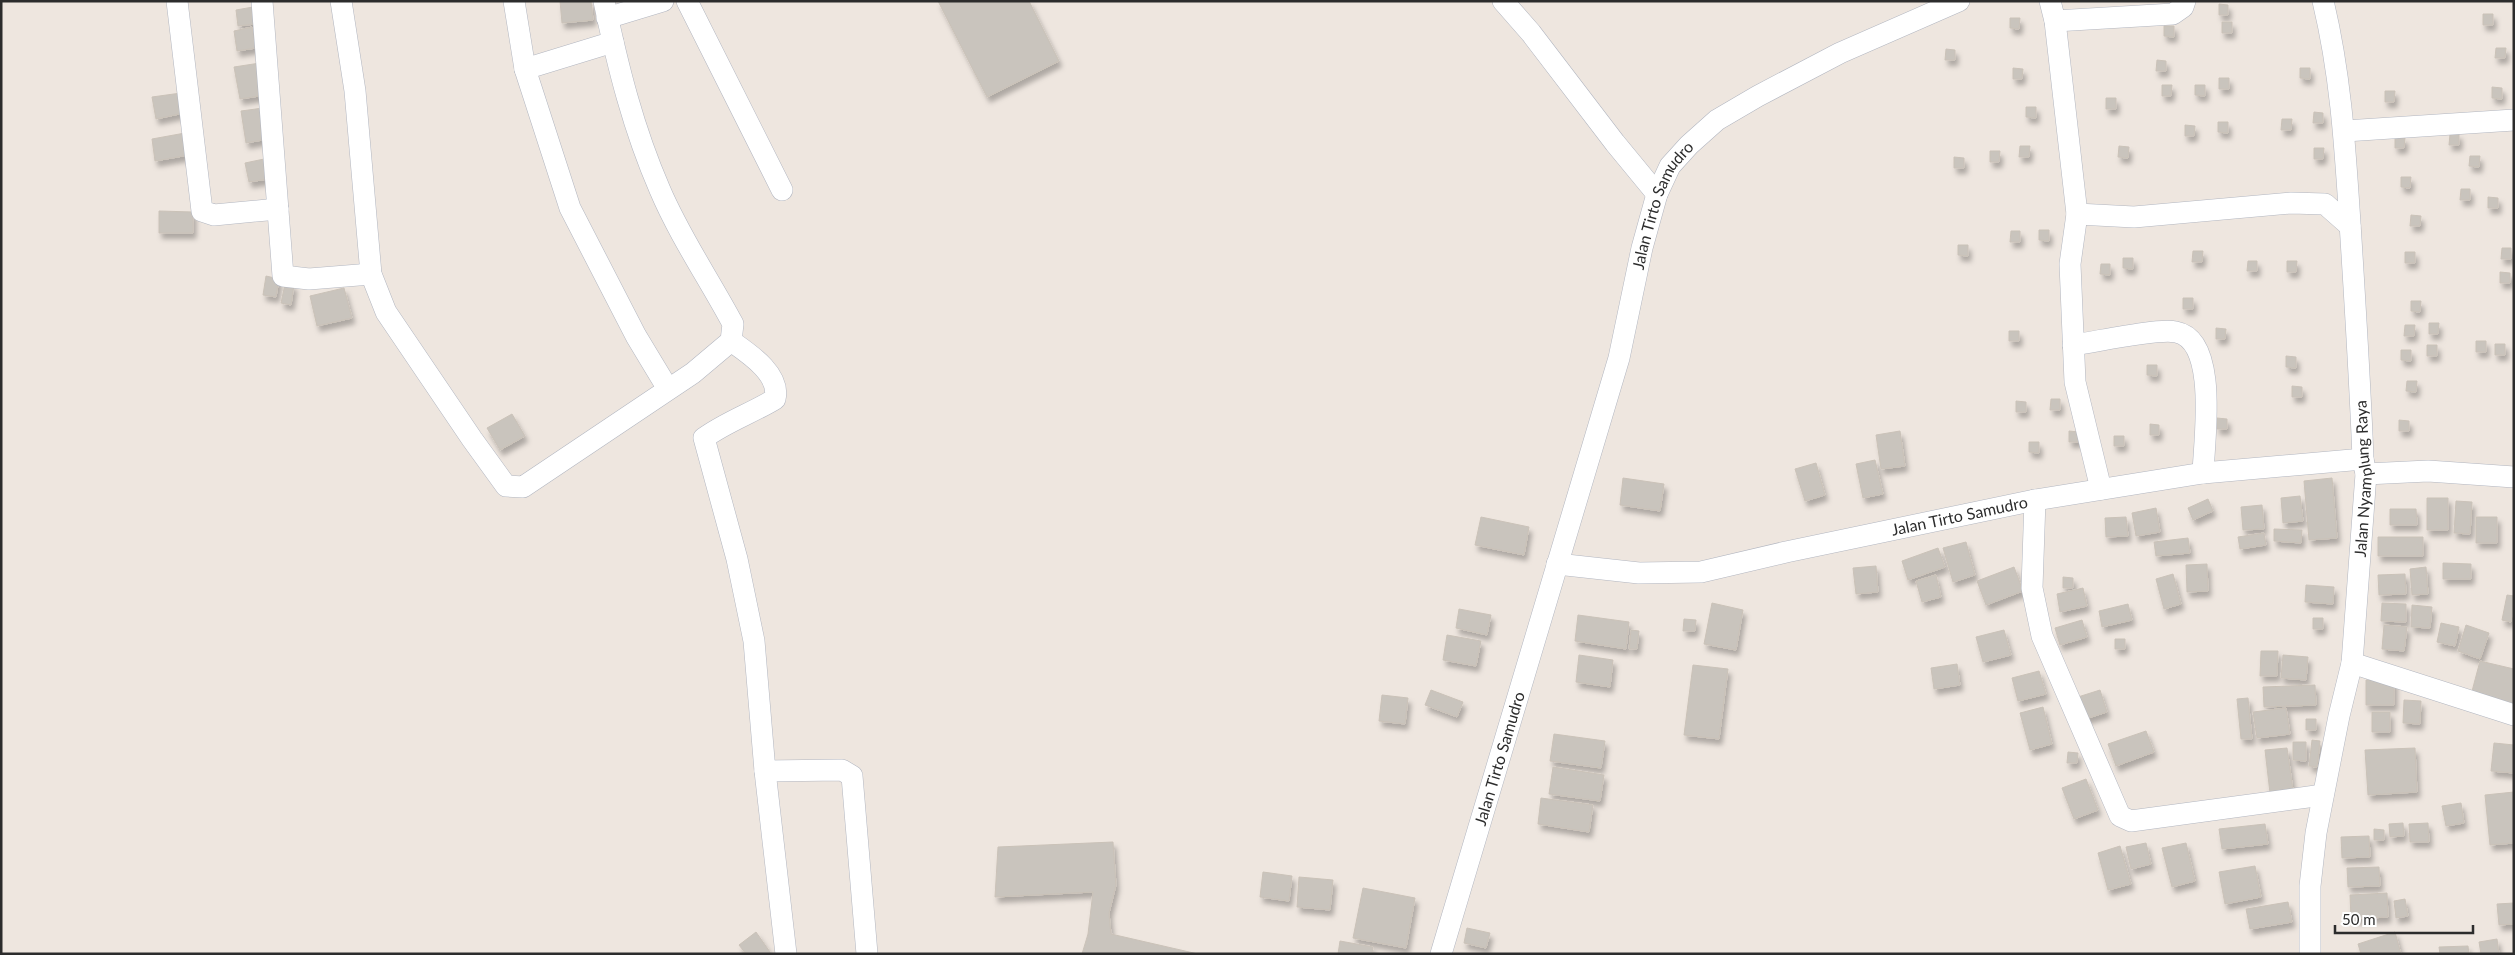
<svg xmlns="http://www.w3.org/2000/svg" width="2515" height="955" font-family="Lato,sans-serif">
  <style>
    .building { fill: #c9c4bd; stroke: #cac2b8; filter: url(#shadow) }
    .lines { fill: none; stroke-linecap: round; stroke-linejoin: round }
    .minor-casing { stroke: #b2b6c0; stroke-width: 22 }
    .minor { stroke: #fff; stroke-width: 21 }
    .labels { text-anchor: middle; stroke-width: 5; stroke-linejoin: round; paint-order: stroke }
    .street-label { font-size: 16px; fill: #2c2c2c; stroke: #fff }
  </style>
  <defs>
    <filter id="shadow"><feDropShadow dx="3" dy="5.5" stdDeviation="2.5" flood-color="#0004"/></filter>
  </defs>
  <rect width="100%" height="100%" fill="#eee6df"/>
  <path class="building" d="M560,1H591L593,20L562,23Z
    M938,1H1029L1059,61L987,97Z
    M2219,4L2228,5V15H2219Z
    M253,7L256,24L238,26L236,10Z
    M2483,14H2493V25H2483Z
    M2010,18H2020L2019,29L2010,28Z
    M2222,22H2232V33H2222Z
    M2164,26H2174V37L2164,36Z
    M252,27L256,48L237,51L234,31Z
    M2496,48H2506L2505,58H2495Z
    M1946,49L1955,50V60H1945Z
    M2157,60L2166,61V71H2156Z
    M260,63L266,95L240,99L234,67Z
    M2013,68L2023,69L2022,79H2013Z
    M2300,68H2310V79L2300,78Z
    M2219,78H2229V89H2219Z
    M2162,85H2172L2171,96H2162Z
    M2195,85H2205V96L2195,95Z
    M2492,87L2502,88V99L2492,98Z
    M2385,91H2395L2394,102H2385Z
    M181,93L184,113L156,119L152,97Z
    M2106,98H2116V109H2106Z
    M2026,107H2036V118L2026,117Z
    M263,108L268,139L246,143L241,111Z
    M2314,112L2323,113V123H2313Z
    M2282,119H2292L2291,130H2281Z
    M2218,122H2228V133L2218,132Z
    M2185,125L2195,126L2194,136H2185Z
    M185,133L189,155L155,161L152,139Z
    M2450,134H2459V145H2449Z
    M2395,137L2405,138L2404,148H2395Z
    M2020,146H2030L2029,157H2019Z
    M2119,146L2129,147L2128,158L2118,157Z
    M2314,148H2324L2323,159H2314Z
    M1990,151H2000L1999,162H1990Z
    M2470,156H2480L2479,167L2469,166Z
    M1954,157L1964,158V168H1954Z
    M264,159L268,179L249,182L245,163Z
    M2401,177H2411L2410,188L2401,187Z
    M2461,189H2470V200H2460Z
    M2488,197L2498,198V208H2488Z
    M159,211L193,212V233H159Z
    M2411,215L2421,216L2420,226H2410Z
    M2039,230H2049V241L2039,240Z
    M2011,231H2020V242H2010Z
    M1958,245H1968V256L1958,255Z
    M2502,248H2511V259H2501Z
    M2193,251H2203L2202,262H2192Z
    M2405,252H2415V263H2405Z
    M2123,258H2133V269L2123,268Z
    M2248,261H2257V271H2247Z
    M2287,261H2297L2296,272H2287Z
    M2101,264H2110V275L2100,274Z
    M2500,272L2510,273V283H2500Z
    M266,276L279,279L276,297L263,295Z
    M285,284L294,285L291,305L281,303Z
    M344,288L352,318L317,326L310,296Z
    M2183,298H2193V309H2183Z
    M2411,301H2421L2420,312L2411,311Z
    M2429,323H2439L2438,334H2429Z
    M2405,325H2415L2414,336H2404Z
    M2216,328L2226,329L2225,339H2216Z
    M2009,331H2019V341H2009Z
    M2476,341H2486V352H2476Z
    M2495,344H2505V355H2495Z
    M2427,345H2437V356H2427Z
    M2401,350H2411V361L2401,360Z
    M2286,356L2296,357V368L2286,367Z
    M2147,365H2157V376L2147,375Z
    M2407,381H2417L2416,392L2406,391Z
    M2292,386L2302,387V397H2292Z
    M2051,399H2060V410H2050Z
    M2016,401L2026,402V412H2016Z
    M512,414L525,436L500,450L487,428Z
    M2217,418L2227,419V429H2217Z
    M2399,420L2409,421V431H2399Z
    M2150,424L2159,425V435H2150Z
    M1900,431L1905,466L1881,469L1876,435Z
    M2069,431L2079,432V442H2069Z
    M2114,436H2124V446H2114Z
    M2029,442H2039V453L2029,452Z
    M1875,460L1883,494L1863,498L1856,464Z
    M1816,463L1825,495L1805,501L1795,469Z
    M1623,478L1664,484L1660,511L1620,505Z
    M2332,478L2337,538L2309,540L2304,481Z
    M2300,496L2303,521L2283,523L2281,498Z
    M2427,498H2448V530H2427Z
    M2208,499L2213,511L2193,520L2188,508Z
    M2456,501L2472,502L2470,534L2454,533Z
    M2262,505L2264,529L2243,530L2241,507Z
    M2156,508L2160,532L2136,536L2132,513Z
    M2390,509H2416L2417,525H2390Z
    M1481,517L1529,527L1524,555L1475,545Z
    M2126,517L2128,536L2106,537L2105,518Z
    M2476,517H2497V543H2476Z
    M2274,529L2302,530L2301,543L2274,541Z
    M2264,533L2266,545L2240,549L2238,537Z
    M2378,537H2423V556H2378Z
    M2188,538L2190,553L2156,556L2154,542Z
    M1966,542L1975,575L1953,582L1943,548Z
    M1938,548L1945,567L1908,580L1902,561Z
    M2443,563L2471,564V579H2443Z
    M2207,564L2208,591L2187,592L2186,565Z
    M1876,566L1878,592L1856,594L1853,568Z
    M2014,567L2023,591L1986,605L1977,581Z
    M2426,567L2428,594L2412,595L2410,569Z
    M2173,574L2181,604L2164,609L2156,579Z
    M2405,574L2406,594L2379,595L2378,575Z
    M1936,575L1941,597L1922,602L1916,581Z
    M2063,577L2073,578V588H2063Z
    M2306,585L2334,587L2333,604L2305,602Z
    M2083,588L2087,606L2060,612L2057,594Z
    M2507,595L2514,596L2511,622L2502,620Z
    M1712,603L1743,610L1736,650L1704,644Z
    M2382,603L2406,604V622L2381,621Z
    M2128,604L2132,620L2102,627L2099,611Z
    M2412,605L2432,607L2430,628L2411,627Z
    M1459,609L1491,615L1487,635L1456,628Z
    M1578,615L1629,622L1626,649L1575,641Z
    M2313,618H2323V629H2313Z
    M1684,619L1696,620L1695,631H1683Z
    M2082,620L2087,637L2060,645L2055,628Z
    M2441,623L2459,627L2455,646L2437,642Z
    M2384,625L2407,627L2404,651L2382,649Z
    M2466,625L2489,633L2480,659L2458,651Z
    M1631,630L1639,631L1637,649H1629Z
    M2004,630L2011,655L1983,662L1976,637Z
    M1447,635L1481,641L1476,666L1443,660Z
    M2115,639H2125V649H2115Z
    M2261,651H2278L2277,676H2260Z
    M1579,655L1613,660L1610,687L1576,682Z
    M2283,655L2308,657L2306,680L2281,678Z
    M2480,661L2514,669V706L2471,695Z
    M1957,664L1960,685L1934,689L1931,668Z
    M1693,665L1728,669L1719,739L1684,735Z
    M2039,671L2046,694L2018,701L2012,678Z
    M2366,680H2394V705H2366Z
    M2315,685L2316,705L2264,707L2263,687Z
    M1431,690L1463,702L1457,717L1425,705Z
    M2100,690L2107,712L2085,719L2078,697Z
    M1382,695L1408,698L1405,724L1379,721Z
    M2248,698L2252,739H2241L2237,699Z
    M2404,700L2421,701L2420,724L2403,723Z
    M2043,707L2052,744L2030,750L2020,713Z
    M2286,708L2290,734L2257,738L2253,712Z
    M2372,712H2390V732H2372Z
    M2306,719H2316V730H2306Z
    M2146,731L2154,752L2116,766L2108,744Z
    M1554,734L1605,741L1601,768L1550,761Z
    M2312,740L2320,741L2317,767L2309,766Z
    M2293,742H2306V761L2293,760Z
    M2494,743L2514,745V773L2491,771Z
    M2287,748L2293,790L2270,793L2265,750Z
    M2415,748L2417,792L2368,795L2365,750Z
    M2068,752L2078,753L2077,763H2067Z
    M1553,767L1604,775L1600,801L1549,794Z
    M2086,779L2098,810L2074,819L2062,788Z
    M2514,792V843L2490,845L2485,795Z
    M1541,798L1593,805L1589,832L1538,824Z
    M2461,803L2464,823L2446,826L2442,806Z
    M2403,823L2404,836L2390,837L2389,824Z
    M2428,823L2429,842H2410L2409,824Z
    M2265,824L2268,844L2222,849L2219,829Z
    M2374,829L2384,830V840H2374Z
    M2369,836L2370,857L2342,858L2341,837Z
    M1113,842L1116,885L1109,913L1111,934L1198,954H1082L1088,934L1093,892L995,897L998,847Z
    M2146,843L2151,864L2131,869L2126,847Z
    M2186,843L2195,881L2172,887L2162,848Z
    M2120,846L2131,884L2108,890L2098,853Z
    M2255,866L2261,897L2225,904L2219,872Z
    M2379,867L2380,886L2348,887L2347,868Z
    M1263,872L1292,876L1289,901L1260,897Z
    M1299,877L1333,880L1330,910L1297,907Z
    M1363,888L1415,898L1406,948L1353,938Z
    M2387,893L2388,917L2351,919L2350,895Z
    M2405,899L2408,916L2396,918L2394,901Z
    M2288,902L2292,922L2250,929L2246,909Z
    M2514,903V924L2499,925L2497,904Z
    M1467,928L1490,933L1486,948L1464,943Z
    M756,932L770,952L768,954H746L739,945Z
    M2395,932L2401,954H2361L2358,944Z
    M2497,939L2499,954H2481L2479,942Z
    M1340,941L1373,947L1372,954H1338Z
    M2468,946L2469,954H2440L2439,947Z"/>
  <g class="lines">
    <g class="minor-casing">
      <g id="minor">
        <path d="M177,1L202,211L214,215L278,209"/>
        <path d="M262,1L283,276L309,279L371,274"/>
        <path d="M341,1L355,91L371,274L386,312L472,439L506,486L523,487L693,373L731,341L733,324C709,279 680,237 660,190C633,128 618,67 604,1"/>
        <path d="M514,1L525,69"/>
        <path d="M687,1L782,190"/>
        <path d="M1503,1L1531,33L1615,143L1657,194"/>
        <path d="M2050,1L2055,21L2077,214L2134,217L2291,203L2325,204L2350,226"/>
        <path d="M607,18L663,1"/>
        <path d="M2055,21L2173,14L2183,7L2185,1"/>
        <path d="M613,42L525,69L570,208L636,336L668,389"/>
        <path d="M2345,131L2514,120"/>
        <path d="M2077,214L2070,264L2075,382L2101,489"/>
        <path d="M731,341C748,353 781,374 775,399C752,413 726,422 704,438L737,559L754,641L765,771L786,954"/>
        <path d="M2073,345C2096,342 2157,328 2176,332C2219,340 2204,441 2203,473"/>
        <path d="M2366,474L2428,471L2514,477"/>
        <path d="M2035,500L2032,588L2042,636L2120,816L2131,821L2323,795"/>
        <path id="s1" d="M1557,564L1639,573L1701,572L1786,552L2035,500L2203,473L2363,459"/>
        <path d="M2352,663L2514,715"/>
        <path d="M765,771L842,770L852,776L867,954"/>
        <path id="s2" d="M1441,954L1619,358L1642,248L1657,194L1670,166L1689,145L1717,120L1758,96L1840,53L1959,1"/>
        <path id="s3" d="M2310,954V886L2316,833L2339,716L2352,663L2366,474L2363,459C2360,380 2355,302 2350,223C2345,147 2341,76 2323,1"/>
      </g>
    </g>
    <use href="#minor" class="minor"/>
  </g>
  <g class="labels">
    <g class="street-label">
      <text dy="6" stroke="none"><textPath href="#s2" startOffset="782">Jalan Tirto Samudro</textPath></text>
      <text dy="6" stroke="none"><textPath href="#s3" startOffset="480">Jalan Nyamplung Raya</textPath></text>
      <text dy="6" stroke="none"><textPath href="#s1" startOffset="409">Jalan Tirto Samudro</textPath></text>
      <text dy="6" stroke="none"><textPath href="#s2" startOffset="204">Jalan Tirto Samudro</textPath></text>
    </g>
  </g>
  <rect width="2515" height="955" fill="none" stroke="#2c2c2c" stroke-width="5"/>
  <path d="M2335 925v8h138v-8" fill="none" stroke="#2c2c2c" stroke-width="2.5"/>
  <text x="2342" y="925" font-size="15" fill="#2c2c2c" stroke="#ffffff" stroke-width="4" paint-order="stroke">50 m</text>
</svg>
